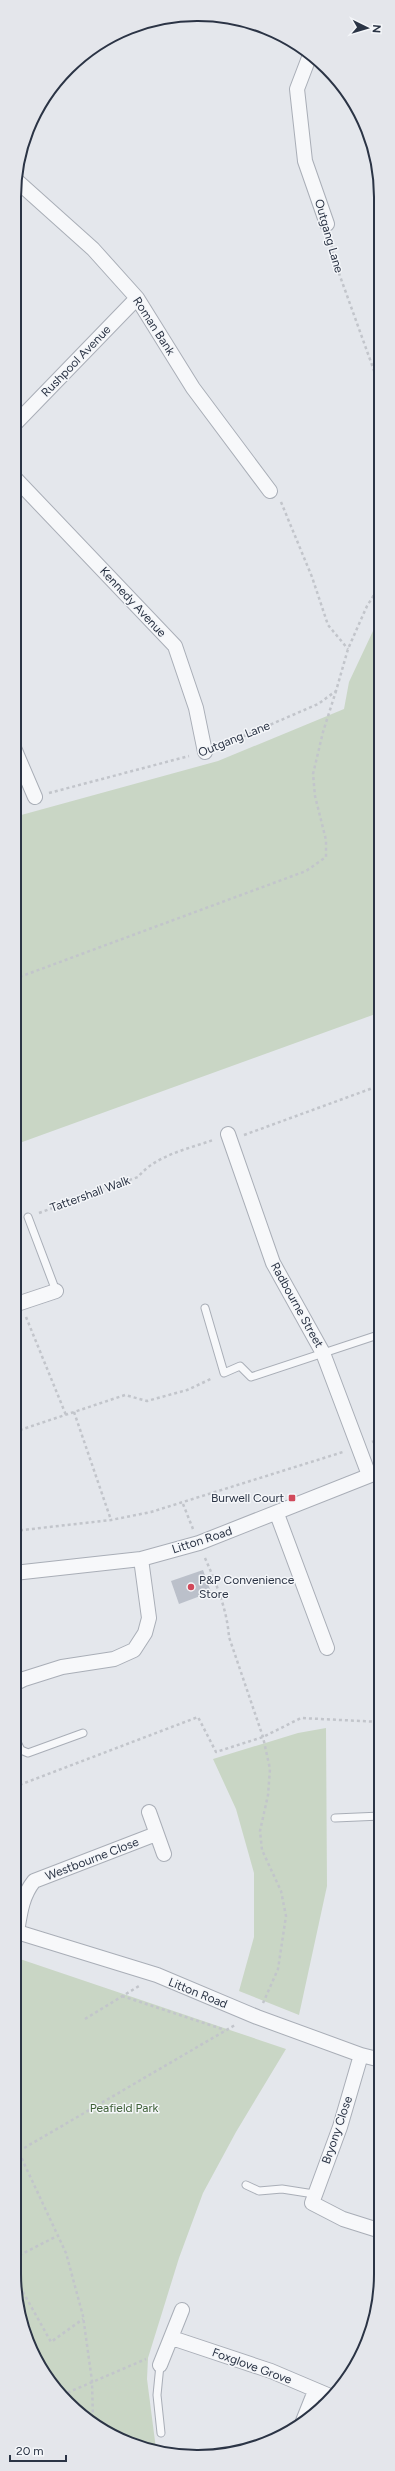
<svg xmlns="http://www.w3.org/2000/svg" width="395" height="2471" font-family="Figtree,sans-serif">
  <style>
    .green { fill: #c9d6c5 }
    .building { fill: #bbc0ca }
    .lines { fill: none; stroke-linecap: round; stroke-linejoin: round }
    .lane-casing { stroke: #a9aeb7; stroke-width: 9 }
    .street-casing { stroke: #a9aeb7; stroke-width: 16 }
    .path { stroke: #c2c5cb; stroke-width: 2.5; stroke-dasharray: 3 3; stroke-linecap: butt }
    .lane { stroke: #f7f8fa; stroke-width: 7 }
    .street { stroke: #f7f8fa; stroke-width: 14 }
    .poi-dot { fill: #d1495b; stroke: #f4f6f9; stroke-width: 1.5 }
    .labels { text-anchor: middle; stroke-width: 3; stroke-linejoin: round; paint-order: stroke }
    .street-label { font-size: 12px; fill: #2b3445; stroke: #f4f6f9 }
    .poi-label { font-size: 12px; fill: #2b3445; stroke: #f4f6f9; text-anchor: end }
    .park-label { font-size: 12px; fill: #3f6138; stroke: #f4f6f9 }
    .rim { fill: none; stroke: #2b3445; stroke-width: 2 }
  </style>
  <rect width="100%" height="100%" fill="#e4e7ec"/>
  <path class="green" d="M381,614V1012L14,1145V817L218,761L344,709L349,682Z
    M326,1728L327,1886L299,2015L239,1991L254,1937V1873L236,1809L213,1759L298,1733Z
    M14,1957L286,2049L236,2132L203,2193L179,2258L148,2358L147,2379L156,2449L117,2438L68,2403L28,2344L14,2273Z"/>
  <path class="building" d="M203,1570L211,1592L179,1604L171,1581Z"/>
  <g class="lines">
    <g class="lane-casing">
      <path id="lane" d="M28,1217L56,1291
        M205,1308L224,1373L240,1366L251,1377L381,1334
        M14,1736L21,1750L28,1753L83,1733
        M335,1818L381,1816
        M246,2185L259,2191L282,2189L314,2194
        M160,2365L157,2395L161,2433"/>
    </g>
    <g class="street-casing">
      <path id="street" d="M310,55L297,89L305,161L327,224
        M16,180L93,249L137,298L193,388L270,491
        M14,425L137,298
        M14,477L175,646L196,708L205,752
        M14,748L35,797
        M228,1134L273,1263L323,1353L369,1475
        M14,1305L56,1291
        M277,1514L327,1648
        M14,1573L141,1559L199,1543L381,1471
        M14,1684L24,1679L62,1667L114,1659L134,1650L145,1633L149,1618L141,1559
        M149,1812L164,1854
        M14,1931L157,1975L257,2017L361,2055L381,2060
        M17,1932C20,1913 22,1896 34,1881L156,1834
        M361,2055L340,2127L312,2203L343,2219L381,2231
        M172,2338L271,2371L330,2396
        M160,2365L182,2310
        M303,2421L315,2391"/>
    </g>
    <path class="path" d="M330,238L336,265L381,390
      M281,502L312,577L328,625L348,649
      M221,746L318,704L336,691L348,649L367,606L381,584
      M49,793L189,756
      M14,979L306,871L326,857V840L315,796L313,774L323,732L336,691
      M244,1135L381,1085
      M39,1213L138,1177C156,1155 188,1149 213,1140
      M26,1317L66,1415
      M74,1412L111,1520
      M14,1420L19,1431
      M14,1432L125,1395L147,1401L187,1390L213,1378
      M372,1442L381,1439
      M183,1504L193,1529
      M14,1531L111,1520L151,1512L343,1452
      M205,1558C216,1583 227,1609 229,1637L263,1737L270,1769L268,1795L260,1831L262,1850L281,1891L286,1916L278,1969L263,2003
      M14,1787L198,1717L216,1752L263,1737L301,1718L381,1722
      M122,1996L225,2030
      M85,2019L139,1986
      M14,2142L66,2253L83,2316L92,2381L93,2421
      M19,2151L235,2025
      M14,2258L59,2235
      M14,2276L51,2342L83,2319
      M62,2395L146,2359"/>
    <use href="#lane" class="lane"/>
    <use href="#street" class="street"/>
  </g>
  <g class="poi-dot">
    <rect x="288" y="1494" width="8" height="8" rx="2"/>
    <circle cx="191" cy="1587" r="4"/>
  </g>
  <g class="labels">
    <g class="street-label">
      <text transform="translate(329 236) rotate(74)" y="4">Outgang Lane</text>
      <text transform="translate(154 326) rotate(57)" y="4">Roman Bank</text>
      <text transform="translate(76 361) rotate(-46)" y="4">Rushpool Avenue</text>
      <text transform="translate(133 602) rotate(47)" y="4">Kennedy Avenue</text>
      <text transform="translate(234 739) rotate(-22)" y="4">Outgang Lane</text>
      <text transform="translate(90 1194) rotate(-20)" y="4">Tattershall Walk</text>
      <text transform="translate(297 1305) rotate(61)" y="4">Radbourne Street</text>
      <text transform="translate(202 1540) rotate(-18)" y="4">Litton Road</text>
      <text transform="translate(92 1859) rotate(-21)" y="4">Westbourne Close</text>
      <text transform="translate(198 1993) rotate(22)" y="4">Litton Road</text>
      <text transform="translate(337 2130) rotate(-71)" y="4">Bryony Close</text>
      <text transform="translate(252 2366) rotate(20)" y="4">Foxglove Grove</text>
    </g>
    <g class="poi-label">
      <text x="284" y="1502">Burwell Court</text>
      <text x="199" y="1584" text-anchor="start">P&amp;P Convenience<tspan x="199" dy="14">Store</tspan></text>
    </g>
    <g class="park-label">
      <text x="124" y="2112">Peafield Park</text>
    </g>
  </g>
  <path d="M0 0H395V2471H0ZM197 21H198A176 176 0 0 1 374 197V2274A176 176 0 0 1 198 2450H197A176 176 0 0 1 21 2274V197A176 176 0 0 1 197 21Z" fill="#e4e6eb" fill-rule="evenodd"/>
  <path class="rim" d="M197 21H198A176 176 0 0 1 374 197V2274A176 176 0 0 1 198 2450H197A176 176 0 0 1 21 2274V197A176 176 0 0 1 197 21Z"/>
  <g transform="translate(367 28) rotate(95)" stroke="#f4f6f9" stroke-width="3" paint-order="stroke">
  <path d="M0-3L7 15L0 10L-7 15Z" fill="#2b3445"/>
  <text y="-6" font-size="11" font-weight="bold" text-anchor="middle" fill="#2b3445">N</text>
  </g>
  <path d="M10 2455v6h56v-6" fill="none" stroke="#2b3445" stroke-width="2"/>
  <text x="16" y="2455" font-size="12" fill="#2b3445" stroke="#f4f6f9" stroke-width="3" paint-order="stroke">20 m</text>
</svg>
